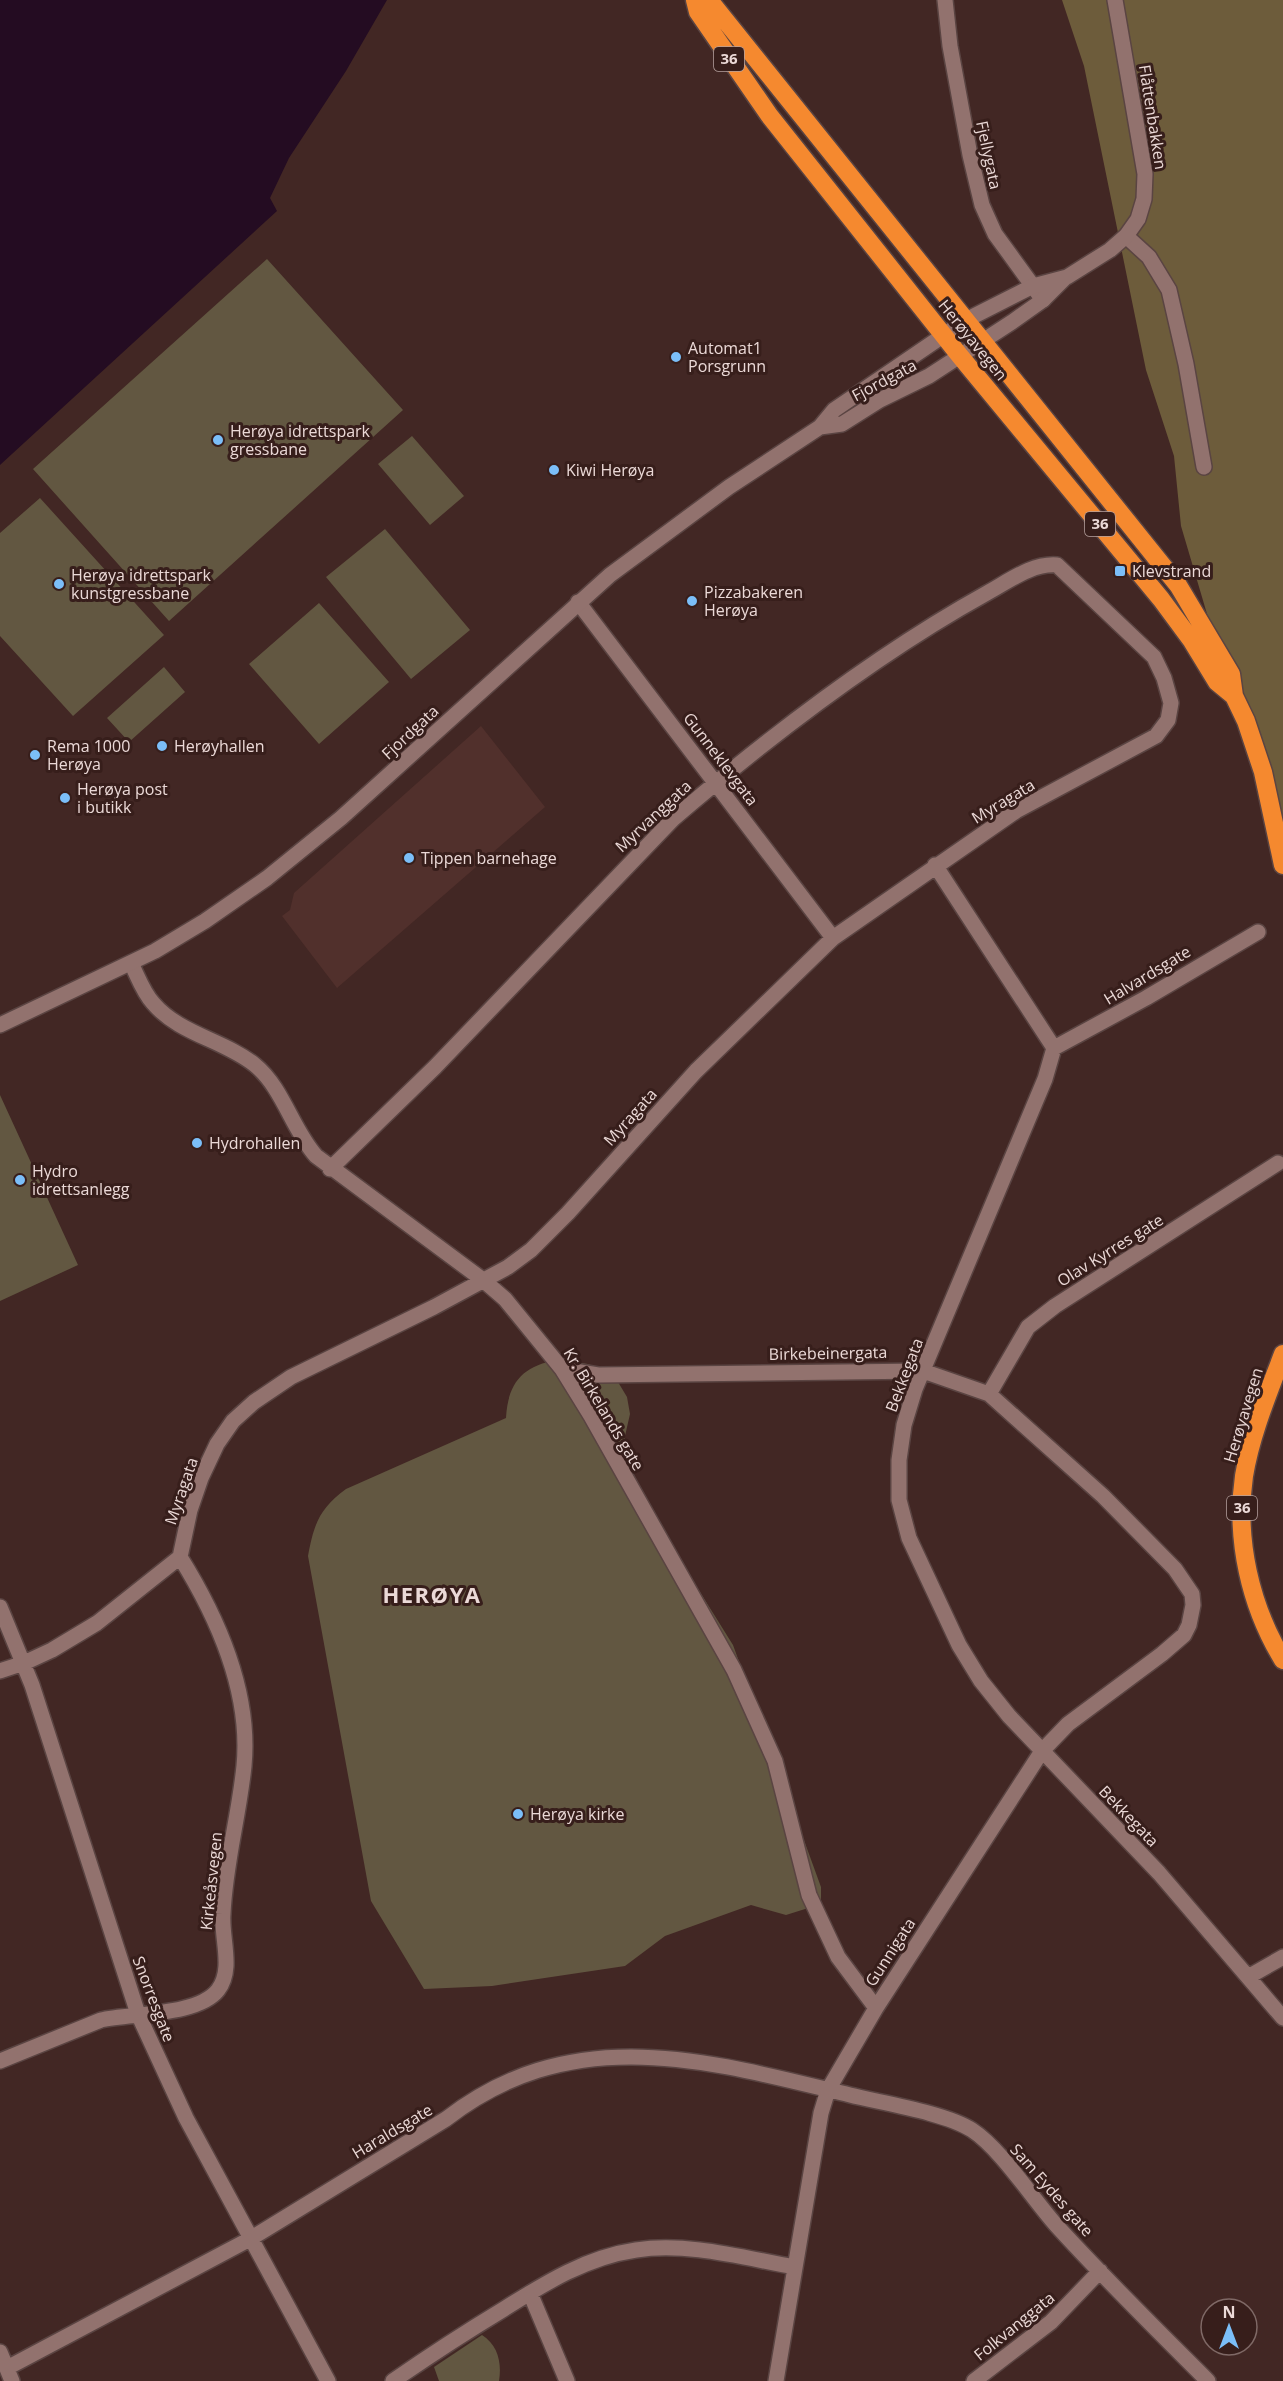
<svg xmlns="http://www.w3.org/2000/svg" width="1283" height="2381" font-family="'Open Sans',sans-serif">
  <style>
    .built { fill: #51302c }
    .green { fill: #625741 }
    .forest { fill: #6d5c3b }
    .water { fill: #240c22 }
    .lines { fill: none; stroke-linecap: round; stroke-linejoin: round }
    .street-casing { stroke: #5a4442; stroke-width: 18 }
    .secondary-casing { stroke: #5a4442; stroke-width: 18 }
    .highway-casing { stroke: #5a4442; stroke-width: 21 }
    .street { stroke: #92726e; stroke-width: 15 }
    .secondary { stroke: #92726e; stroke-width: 15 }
    .highway { stroke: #f5892f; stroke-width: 18 }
    .poi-dot { fill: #7bbef8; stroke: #371e1b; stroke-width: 2 }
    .labels { text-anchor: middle; stroke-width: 6; stroke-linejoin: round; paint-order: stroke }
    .shield { fill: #371e1b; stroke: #b5a19f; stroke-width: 1.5 }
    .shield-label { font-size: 15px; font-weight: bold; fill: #ebd9d7 }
    .street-label { font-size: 16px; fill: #ebd9d7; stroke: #371e1b }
    .poi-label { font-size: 16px; fill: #ebd9d7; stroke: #371e1b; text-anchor: start }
    .district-label { font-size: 22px; font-weight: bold; letter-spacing: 1.5px; fill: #ebd9d7; stroke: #371e1b }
  </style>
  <rect width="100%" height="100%" fill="#422724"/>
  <path class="built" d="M481,726L545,807L337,988L282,916L290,910L294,893Z"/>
  <path class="green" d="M267,259L403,410L169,621L33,469Z
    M412,436L464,496L430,525L378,464Z
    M40,498L164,635L73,716L0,636V533Z
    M385,529L470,630L411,679L326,577Z
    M319,603L389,682L319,744L249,664Z
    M164,667L185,692L129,742L107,718Z
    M0,1095L78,1265L0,1301Z
    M557,1360L588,1364L605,1370L618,1382L627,1397L630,1414L625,1436V1472L733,1645L821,1887V1904L786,1915L751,1905L665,1936L625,1966L492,1986L424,1989L371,1901L308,1556C314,1524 319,1509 346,1489L506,1418C508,1382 523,1366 557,1360Z
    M482,2335C498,2345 502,2363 499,2381H439L434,2367Z"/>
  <path class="forest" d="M1062,0H1283V871L1181,526L1174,456L1146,370L1084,66Z"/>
  <path class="water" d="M0,0H387L346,71L289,158L270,198L277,211L0,465Z"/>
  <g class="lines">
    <g class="street-casing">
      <path id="street" d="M945,0L950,46L970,155L982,205L995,234L1043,300
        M1126,236L1149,257L1169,290L1186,364L1204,467
        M578,602L833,938
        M935,865L1054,1048L1045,1079L915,1389L904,1425L899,1460V1500L909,1538L959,1645L981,1681L1009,1716L1159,1873L1283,2018
        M131,963C138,977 143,992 153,1003C179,1034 224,1040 255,1065C283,1088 292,1129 316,1156L483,1280L505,1299L562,1369L591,1416L734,1670L775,1761L809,1895L838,1957L876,2008
        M1054,1048L1146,998L1258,932
        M562,1369L598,1375L923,1371L989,1394L1103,1496L1175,1569L1192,1594L1193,1605L1189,1625L1184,1635L1162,1654L1068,1724L1042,1751L876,2008L828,2090L821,2113L776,2381
        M989,1394L1028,1327L1055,1306L1278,1163
        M0,1607L32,1685L138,2014L186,2118L328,2381
        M0,1671L24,1663L52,1650L97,1623L180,1557L190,1510L201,1478L217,1444L233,1421L254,1402L291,1377L434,1307L508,1267L531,1250L568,1213L696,1071L833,938L1016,811L1156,736L1168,720L1171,703L1164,678L1154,657L1057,565C1032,563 1009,581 987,593C875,655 770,736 673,819L435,1067L330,1169
        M1248,1977L1283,1957
        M0,2061L101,2020C131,2013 198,2016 218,1990C234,1969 221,1938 223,1914C225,1864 239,1816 244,1766C251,1693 218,1618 180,1557
        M530,2293L567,2381
        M0,2352L12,2381
        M7,2368L250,2239L446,2119C574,2020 709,2061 850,2095C882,2103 946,2113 972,2130C1001,2149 1032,2198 1056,2225C1105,2279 1157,2330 1208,2381
        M393,2381C429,2356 466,2332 504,2309C545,2283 587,2257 636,2250C688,2242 744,2258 795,2267
        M974,2381L1051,2322L1100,2271"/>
    </g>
    <g class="secondary-casing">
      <path id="secondary" d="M820,427L842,424L880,400L929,376L1012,322L1043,300L1064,279
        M0,1025L155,951L205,921L267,878L341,818L610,575L729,487L820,427L834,410L966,320L1033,286L1067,277L1110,250L1126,236L1138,219L1144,199L1145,174L1115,0"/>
    </g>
    <g class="highway-casing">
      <path id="highway" d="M695,0L698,12L769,115L960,356L1161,599L1192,641L1217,682L1234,696
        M709,0L1178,585L1231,674L1234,696L1246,721L1263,772L1283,865
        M1283,1354C1268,1394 1251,1434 1244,1476C1235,1539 1250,1606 1283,1660"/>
    </g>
    <use href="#street" class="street"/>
    <use href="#secondary" class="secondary"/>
    <use href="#highway" class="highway"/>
  </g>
  <g class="poi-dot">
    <circle cx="676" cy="357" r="6"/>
    <circle cx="218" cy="440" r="6"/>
    <circle cx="554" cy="470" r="6"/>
    <rect x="1114" y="565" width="12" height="12" rx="3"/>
    <circle cx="59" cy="584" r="6"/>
    <circle cx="692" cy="601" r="6"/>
    <circle cx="162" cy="746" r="6"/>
    <circle cx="35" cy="755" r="6"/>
    <circle cx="65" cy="798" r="6"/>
    <circle cx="409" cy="858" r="6"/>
    <circle cx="197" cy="1143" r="6"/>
    <circle cx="20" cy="1180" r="6"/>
    <circle cx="518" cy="1814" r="6"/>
  </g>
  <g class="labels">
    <g class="shield">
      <rect x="714" y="47" width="30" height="24" rx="4.5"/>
      <rect x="1085" y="512" width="30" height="24" rx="4.5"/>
      <rect x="1227" y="1496" width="30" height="24" rx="4.5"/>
    </g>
    <g class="shield-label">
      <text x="729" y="64">36</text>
      <text x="1100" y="529">36</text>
      <text x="1242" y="1513">36</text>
    </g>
    <g class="street-label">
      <text transform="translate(1153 117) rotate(81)" y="6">Flåttenbakken</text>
      <text transform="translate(989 155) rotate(78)" y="6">Fjellygata</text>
      <text transform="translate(973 340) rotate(51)" y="6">Herøyavegen</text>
      <text transform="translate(884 380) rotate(-28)" y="6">Fjordgata</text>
      <text transform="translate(410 732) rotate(-43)" y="6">Fjordgata</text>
      <text transform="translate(721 759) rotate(53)" y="6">Gunneklevgata</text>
      <text transform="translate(1003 801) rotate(-31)" y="6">Myragata</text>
      <text transform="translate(653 816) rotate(-43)" y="6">Myrvanggata</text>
      <text transform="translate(1147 975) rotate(-31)" y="6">Halvardsgate</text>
      <text transform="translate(630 1117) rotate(-48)" y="6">Myragata</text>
      <text transform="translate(1110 1250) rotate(-32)" y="6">Olav Kyrres gate</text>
      <text transform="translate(828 1353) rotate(-1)" y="6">Birkebeinergata</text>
      <text transform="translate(904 1375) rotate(-69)" y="6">Bekkegata</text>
      <text transform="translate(604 1409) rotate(59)" y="6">Kr. Birkelands gate</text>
      <text transform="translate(1243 1415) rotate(-73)" y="6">Herøyavegen</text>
      <text transform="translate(181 1491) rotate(-71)" y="6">Myragata</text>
      <text transform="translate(1129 1816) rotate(46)" y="6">Bekkegata</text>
      <text transform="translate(211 1881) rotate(-84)" y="6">Kirkeåsvegen</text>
      <text transform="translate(890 1952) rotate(-57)" y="6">Gunnigata</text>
      <text transform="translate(154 1999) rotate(69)" y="6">Snorresgate</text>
      <text transform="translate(392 2131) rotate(-31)" y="6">Haraldsgate</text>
      <text transform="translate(1052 2190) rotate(49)" y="6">Sam Eydes gate</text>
      <text transform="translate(1014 2326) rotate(-39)" y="6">Folkvanggata</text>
    </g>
    <g class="poi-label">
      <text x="688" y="354">Automat1<tspan x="688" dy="18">Porsgrunn</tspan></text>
      <text x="230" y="437">Herøya idrettspark<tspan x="230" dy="18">gressbane</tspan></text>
      <text x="566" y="476">Kiwi Herøya</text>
      <text x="1132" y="577">Klevstrand</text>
      <text x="71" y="581">Herøya idrettspark<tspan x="71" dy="18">kunstgressbane</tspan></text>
      <text x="704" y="598">Pizzabakeren<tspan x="704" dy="18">Herøya</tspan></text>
      <text x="47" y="752">Rema 1000<tspan x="47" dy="18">Herøya</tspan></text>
      <text x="174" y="752">Herøyhallen</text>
      <text x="77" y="795">Herøya post<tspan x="77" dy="18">i butikk</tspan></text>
      <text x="421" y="864">Tippen barnehage</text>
      <text x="209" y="1149">Hydrohallen</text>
      <text x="32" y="1177">Hydro<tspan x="32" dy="18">idrettsanlegg</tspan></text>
      <text x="530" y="1820">Herøya kirke</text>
    </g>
    <g class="district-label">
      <text x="432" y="1603">HERØYA</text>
    </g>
  </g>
  <g transform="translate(1229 2327)"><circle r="28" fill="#371e1b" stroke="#7f6966" stroke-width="1.5"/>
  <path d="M0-4.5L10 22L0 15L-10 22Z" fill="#7bbef8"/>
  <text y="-9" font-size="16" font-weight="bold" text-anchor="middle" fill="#ebd9d7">N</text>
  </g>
</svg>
